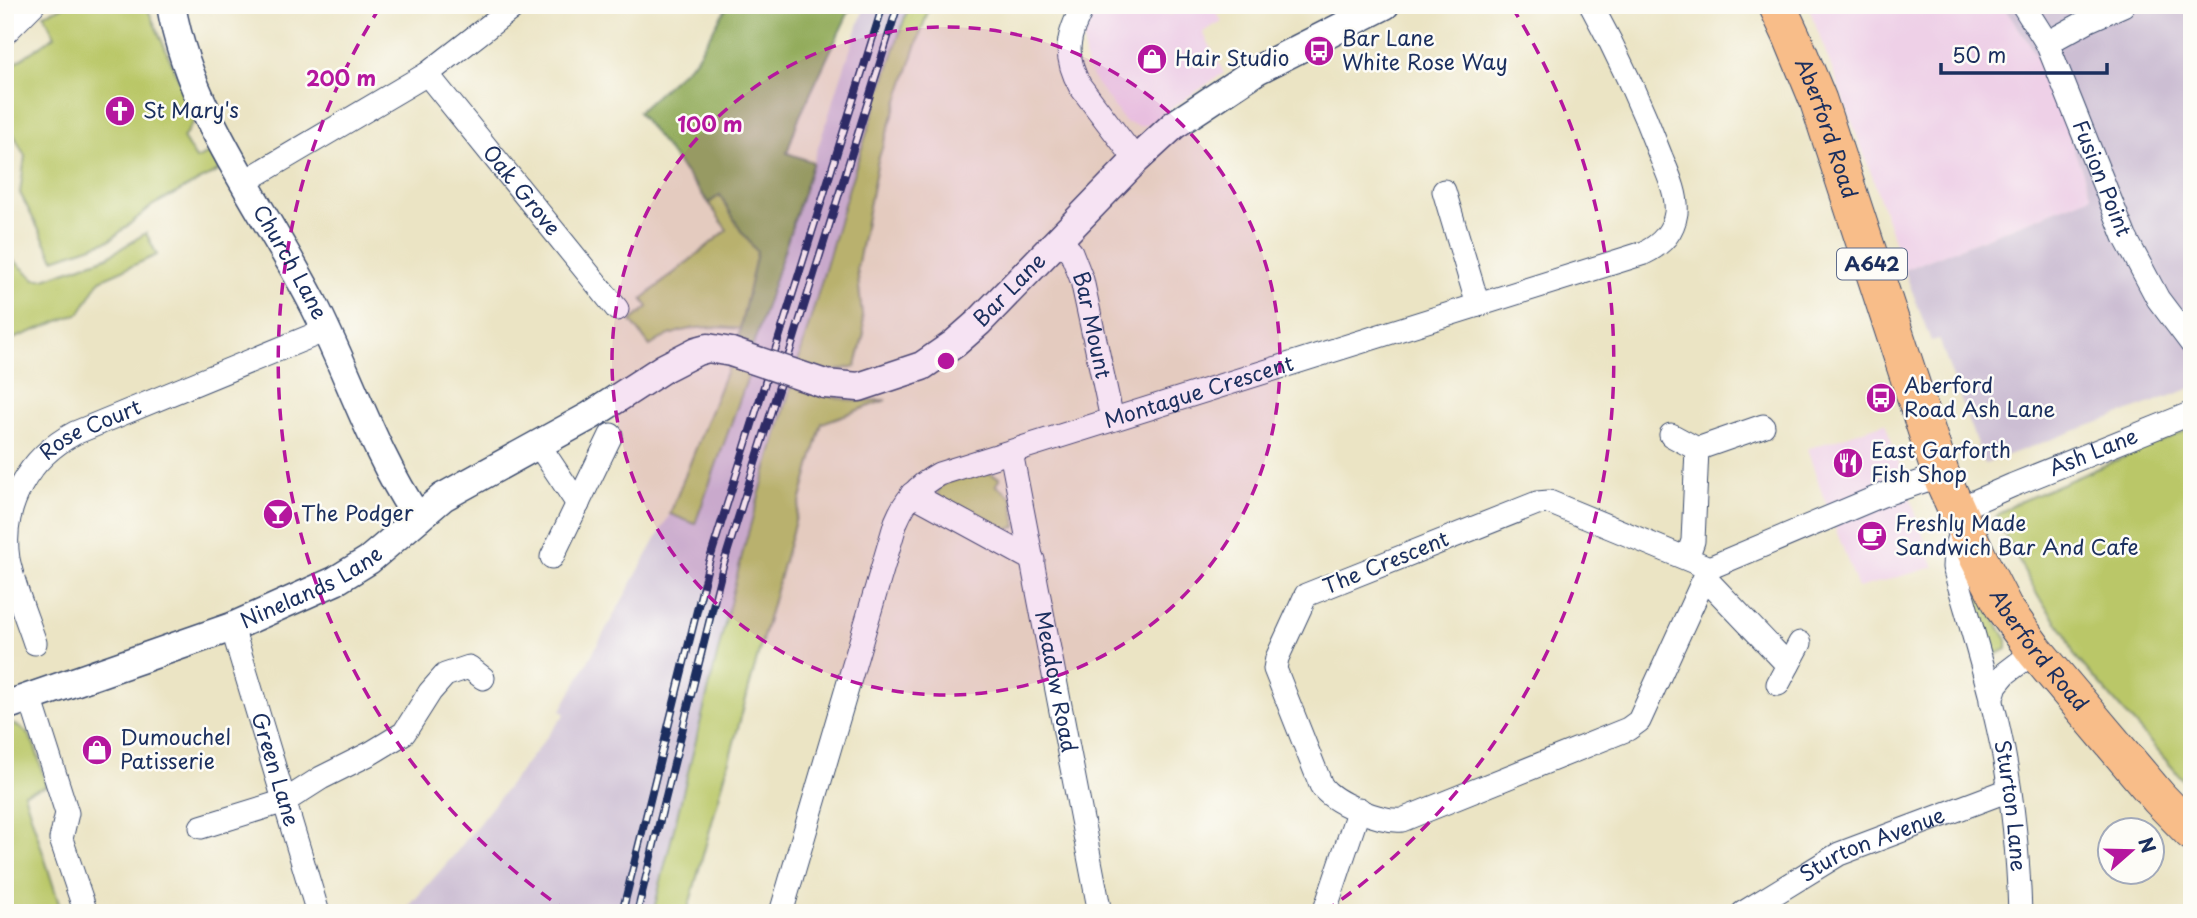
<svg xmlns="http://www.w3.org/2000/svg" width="2197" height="918" font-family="'Playpen Sans',sans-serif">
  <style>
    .built { fill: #eed0e7 }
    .industrial { fill: #ccbed3 }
    .green { fill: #bac768; stroke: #6a7b63; stroke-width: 2 }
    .forest { fill: #93ac5c; stroke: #576e5d; stroke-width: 2 }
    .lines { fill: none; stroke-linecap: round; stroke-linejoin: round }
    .minor-casing { stroke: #3a4a6d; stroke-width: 25 }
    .tertiary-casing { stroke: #3a4a6d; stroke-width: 31 }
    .primary-casing { stroke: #3a4a6d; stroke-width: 39 }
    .minor { stroke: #fff; stroke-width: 23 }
    .tertiary { stroke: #fff; stroke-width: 28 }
    .primary { stroke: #f8bd89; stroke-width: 37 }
    .rail-casing { stroke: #1b2f5e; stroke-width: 8 }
    .rail { stroke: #fdfcf7; stroke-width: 5; stroke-dasharray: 16; stroke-linecap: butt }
    .tertiary-bridge-casing { stroke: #3a4a6d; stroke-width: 31; stroke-linecap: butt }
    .tertiary-bridge { stroke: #fff; stroke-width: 28 }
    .ring { fill: none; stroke: #b5179e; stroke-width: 3.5; stroke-dasharray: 12 9 }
    .labels { text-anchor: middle; stroke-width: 5; stroke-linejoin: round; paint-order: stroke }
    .shield { fill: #fdfcf7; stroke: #5f6c8c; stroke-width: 2 }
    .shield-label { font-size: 19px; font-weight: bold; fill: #1b2f5e }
    .poi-label { font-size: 21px; fill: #1b2f5e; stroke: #fdfcf7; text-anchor: start }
    .street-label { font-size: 21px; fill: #1b2f5e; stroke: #fdfcf7 }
    .centre { fill: #b5179e; stroke: #fdfcf7; stroke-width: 3.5 }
    .ring-label { font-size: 21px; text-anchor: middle; font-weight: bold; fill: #b5179e; stroke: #fdfcf7; stroke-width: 5; stroke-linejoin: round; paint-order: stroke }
  </style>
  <rect width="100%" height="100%" fill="#fdfcf7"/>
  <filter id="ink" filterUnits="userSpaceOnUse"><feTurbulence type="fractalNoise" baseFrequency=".0143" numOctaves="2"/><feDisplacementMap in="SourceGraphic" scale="14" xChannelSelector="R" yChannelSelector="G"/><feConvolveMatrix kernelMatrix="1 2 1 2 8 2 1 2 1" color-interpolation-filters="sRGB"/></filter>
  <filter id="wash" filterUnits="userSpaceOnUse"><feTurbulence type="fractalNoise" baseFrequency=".00686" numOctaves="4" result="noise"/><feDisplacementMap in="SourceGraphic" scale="28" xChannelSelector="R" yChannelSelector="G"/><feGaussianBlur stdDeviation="1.57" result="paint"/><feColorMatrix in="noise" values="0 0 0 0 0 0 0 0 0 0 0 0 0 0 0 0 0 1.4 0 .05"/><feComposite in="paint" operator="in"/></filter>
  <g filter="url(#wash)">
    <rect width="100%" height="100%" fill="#ebe4c4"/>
    <path class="built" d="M1100,5H1162L1170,15L1185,5H1212L1222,21L1203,32L1224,73L1147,125L1139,126L1125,122L1092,77L1086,64L1084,49V34L1088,20Z
      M1808,5H2002L2028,41L2042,66L2092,196L1904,270L1872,176Z
      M1885,423L1934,567L1858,588L1823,496L1807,449Z"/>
    <path class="industrial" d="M865,5H909L850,184L744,547L653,913H403L455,854L565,714L561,710L670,514L694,524Z
      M2002,5H2192V388L1984,464L1939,339L1931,341L1904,270L2092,196L2042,66L2028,41Z"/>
    <path class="green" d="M68,5H146L196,118L183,138L196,159L209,153L220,170L153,205L110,240L54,259L20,193L25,156L5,118V70L55,36L44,14Z
      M909,5H930L878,160L857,268L864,333L856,366L827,373L819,394L854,401L886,400L822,423L687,913H653L744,547L850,184Z
      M720,195L741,231L758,252L740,329C707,325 678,326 650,346L631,321L648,307L642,299L727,230L709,203Z
      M146,233L157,255L100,280L80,313L5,342V253L35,279H44L107,257Z
      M736,365L750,371L695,524L670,514L728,367Z
      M2192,428V790L2074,655L2066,634L2039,598L1995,517L2012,505Z
      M984,471L1000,478L996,485L1013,498L1016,527L1008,529L1009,535L938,497V489L946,482Z
      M1970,585H1974L2007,640V649L1990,658Z
      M7,723C36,725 39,763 46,786L24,793L62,913H5V724Z"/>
    <path class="forest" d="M728,5H852L798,120L787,153L813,162L752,349L737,343L757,252L741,231L720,195L709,203L638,112L695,60Z"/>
  </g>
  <g filter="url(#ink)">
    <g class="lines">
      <g class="minor-casing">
        <g id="minor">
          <path d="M1084,5C1067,35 1063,55 1080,86L1136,160"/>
          <path id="s1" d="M2023,5L2047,43L2125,237L2158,299L2192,344"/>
          <path d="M5,33L33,5"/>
          <path d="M2047,43L2089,20L2123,5"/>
          <path id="s2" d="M427,74L617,309"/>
          <path d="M244,182L427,74L516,5"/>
          <path d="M1444,191L1478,305"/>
          <path id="s3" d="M1059,239L1071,252L1082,280L1112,419"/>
          <path d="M1671,435L1697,449L1763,426"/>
          <path d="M538,444L578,504"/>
          <path id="s4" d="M1011,452L1100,913"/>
          <path d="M912,494L1033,560"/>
          <path d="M1549,502L1709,568L1639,721L1628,729L1402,820C1381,822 1332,803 1321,785L1275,669L1277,658L1306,595L1537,503Z"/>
          <path id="s5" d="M1956,510L2013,485L2192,413"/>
          <path id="s6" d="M1962,525L1955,550L1954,567C1969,620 1986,673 1998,727C2012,787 2018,851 2020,913"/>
          <path d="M552,557L611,435"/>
          <path d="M1687,558L1693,541L1697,449"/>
          <path d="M1709,568L1880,496L1941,475"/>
          <path d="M1705,578L1788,665"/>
          <path id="s7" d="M232,627L318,913"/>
          <path id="s8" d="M35,643C26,616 14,588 8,559C0,506 29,457 75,433L326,330"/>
          <path d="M1778,684L1800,643"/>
          <path d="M30,697L67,813L61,839L86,913"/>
          <path d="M1991,701L1996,685L2006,673L2035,651"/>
          <path d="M201,827L285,801L321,778L371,753L404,733L430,692L445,675L469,667L483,678"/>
          <path id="s9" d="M781,913L896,522C905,500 917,486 939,474L1644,253C1661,245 1673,233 1676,213C1678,195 1668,174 1661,157C1641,104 1618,54 1591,5"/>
          <path d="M1324,913L1359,809"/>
          <path id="s10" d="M1743,913L1839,854L2009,790"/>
        </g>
      </g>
      <g class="tertiary-casing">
        <g id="tertiary">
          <path id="s11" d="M171,5C190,115 263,206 313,303C349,373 373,452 418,518"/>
          <path id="s12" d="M825,384L859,387L922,366L954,344L979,322L1136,160L1174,125L1257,70L1385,5"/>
          <path id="s13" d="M5,706L232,627L335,581L369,560L443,497L590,416L664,368L697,351L708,348L731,352"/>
        </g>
      </g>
      <g class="primary-casing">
        <g id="primary">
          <path id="s14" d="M1777,5L1792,37L1818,100L1941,475L1978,557L2004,608L2035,651L2159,798L2192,832"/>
        </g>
      </g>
      <use href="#minor" class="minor"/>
      <use href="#tertiary" class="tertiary"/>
      <use href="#primary" class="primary"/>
      <g class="rail-casing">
        <path id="rail" d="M622,913L709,562L883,5
          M637,913L723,566L898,5"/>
      </g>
      <use href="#rail" class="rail"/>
      <g class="tertiary-bridge-casing">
        <path id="tertiary-bridge" d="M731,352L825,384"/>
      </g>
      <use href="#tertiary-bridge" class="tertiary-bridge"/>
    </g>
  </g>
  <circle cx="946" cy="361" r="334" fill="#b5179e" fill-opacity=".12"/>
  <g class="ring">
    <circle cx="946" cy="361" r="334"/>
    <path d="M568 912A668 668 0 0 1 380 7M1512 7A668 668 0 0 1 1324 912"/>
  </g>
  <defs>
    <g id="bus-disc" transform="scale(1.575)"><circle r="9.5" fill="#b5179e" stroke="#fdfcf7"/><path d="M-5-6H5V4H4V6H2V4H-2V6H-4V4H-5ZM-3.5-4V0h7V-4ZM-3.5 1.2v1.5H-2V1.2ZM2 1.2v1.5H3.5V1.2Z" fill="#fff"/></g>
    <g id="shop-disc" transform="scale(1.575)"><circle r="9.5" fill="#b5179e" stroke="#fdfcf7"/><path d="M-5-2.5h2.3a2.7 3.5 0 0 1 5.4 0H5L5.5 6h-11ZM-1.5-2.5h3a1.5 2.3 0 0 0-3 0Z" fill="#fff"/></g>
    <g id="church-disc" transform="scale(1.575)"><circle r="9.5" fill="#b5179e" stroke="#fdfcf7"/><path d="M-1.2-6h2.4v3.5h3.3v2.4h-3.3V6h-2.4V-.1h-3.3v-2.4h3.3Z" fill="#fff"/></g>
    <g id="restaurant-disc" transform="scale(1.575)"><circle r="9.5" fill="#b5179e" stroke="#fdfcf7"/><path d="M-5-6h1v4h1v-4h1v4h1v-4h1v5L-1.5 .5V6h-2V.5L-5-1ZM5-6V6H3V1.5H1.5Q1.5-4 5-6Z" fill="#fff"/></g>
    <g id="bar-disc" transform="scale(1.575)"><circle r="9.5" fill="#b5179e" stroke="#fdfcf7"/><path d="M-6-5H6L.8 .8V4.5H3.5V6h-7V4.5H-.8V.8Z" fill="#fff"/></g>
    <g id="cafe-disc" transform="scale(1.575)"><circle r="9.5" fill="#b5179e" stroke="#fdfcf7"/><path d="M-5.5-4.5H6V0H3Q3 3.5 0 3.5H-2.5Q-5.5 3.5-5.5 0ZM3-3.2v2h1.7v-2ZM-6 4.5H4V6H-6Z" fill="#fff"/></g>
  </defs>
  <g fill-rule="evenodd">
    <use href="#bus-disc" x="1319" y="51"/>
    <use href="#shop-disc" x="1152" y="59"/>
    <use href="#church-disc" x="120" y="111"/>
    <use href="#bus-disc" x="1881" y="398"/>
    <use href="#restaurant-disc" x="1848" y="463"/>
    <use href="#bar-disc" x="278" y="514"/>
    <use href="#cafe-disc" x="1872" y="536"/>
    <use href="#shop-disc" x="97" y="750"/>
  </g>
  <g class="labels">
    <rect class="shield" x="1837" y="248.5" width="70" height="31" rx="5"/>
    <g class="shield-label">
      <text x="1872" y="271">A642</text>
    </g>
    <g class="poi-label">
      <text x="1342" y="46">Bar Lane<tspan x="1342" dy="24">White Rose Way</tspan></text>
      <text x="1175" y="66">Hair Studio</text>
      <text x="143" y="118">St Mary's</text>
      <text x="1904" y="393">Aberford<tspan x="1904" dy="24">Road Ash Lane</tspan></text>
      <text x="1871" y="458">East Garforth<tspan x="1871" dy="24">Fish Shop</tspan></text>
      <text x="301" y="521">The Podger</text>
      <text x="1895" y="531">Freshly Made<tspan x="1895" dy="24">Sandwich Bar And Cafe</tspan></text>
      <text x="120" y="745">Dumouchel<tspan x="120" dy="24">Patisserie</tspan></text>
    </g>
    <g class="street-label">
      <text dy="7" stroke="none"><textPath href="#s14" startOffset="133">Aberford Road</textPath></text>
      <text dy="7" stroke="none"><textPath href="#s1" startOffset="191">Fusion Point</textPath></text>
      <text dy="7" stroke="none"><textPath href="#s2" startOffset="150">Oak Grove</textPath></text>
      <text dy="7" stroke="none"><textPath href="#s11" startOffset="285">Church Lane</textPath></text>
      <text dy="7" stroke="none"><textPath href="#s12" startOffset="217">Bar Lane</textPath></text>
      <text dy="7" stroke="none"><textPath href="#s3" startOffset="94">Bar Mount</textPath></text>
      <text dy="7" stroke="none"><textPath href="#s9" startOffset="746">Montague Crescent</textPath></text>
      <text dy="7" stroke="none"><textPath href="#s8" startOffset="256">Rose Court</textPath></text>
      <text dy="7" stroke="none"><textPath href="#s5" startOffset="149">Ash Lane</textPath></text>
      <text transform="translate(1386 563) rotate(-22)" y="7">The Crescent</text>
      <text dy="7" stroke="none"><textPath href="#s13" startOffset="329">Ninelands Lane</textPath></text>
      <text dy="7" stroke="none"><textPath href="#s14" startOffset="700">Aberford Road</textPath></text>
      <text dy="7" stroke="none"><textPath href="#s4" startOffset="234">Meadow Road</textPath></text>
      <text dy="7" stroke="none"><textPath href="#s7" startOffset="149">Green Lane</textPath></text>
      <text dy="7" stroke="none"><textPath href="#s6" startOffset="289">Sturton Lane</textPath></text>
      <text dy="7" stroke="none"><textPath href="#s10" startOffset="147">Sturton Avenue</textPath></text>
    </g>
  </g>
  <circle cx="946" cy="361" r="10" class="centre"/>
  <g class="ring-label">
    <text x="341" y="86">200 m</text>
    <text x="710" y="132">100 m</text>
  </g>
  <rect width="2197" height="918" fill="none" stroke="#fdfcf7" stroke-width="28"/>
  <g transform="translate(2131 851) rotate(70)"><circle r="33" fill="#fdfcf7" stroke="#a3aaba" stroke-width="2"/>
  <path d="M0-5L12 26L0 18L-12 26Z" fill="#b5179e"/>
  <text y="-10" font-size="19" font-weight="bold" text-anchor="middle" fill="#1b2f5e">N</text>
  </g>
  <path d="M1941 63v10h166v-10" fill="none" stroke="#1b2f5e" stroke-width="3.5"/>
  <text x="1952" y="63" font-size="21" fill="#1b2f5e" stroke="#fdfcf7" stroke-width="5" paint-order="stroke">50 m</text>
</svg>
